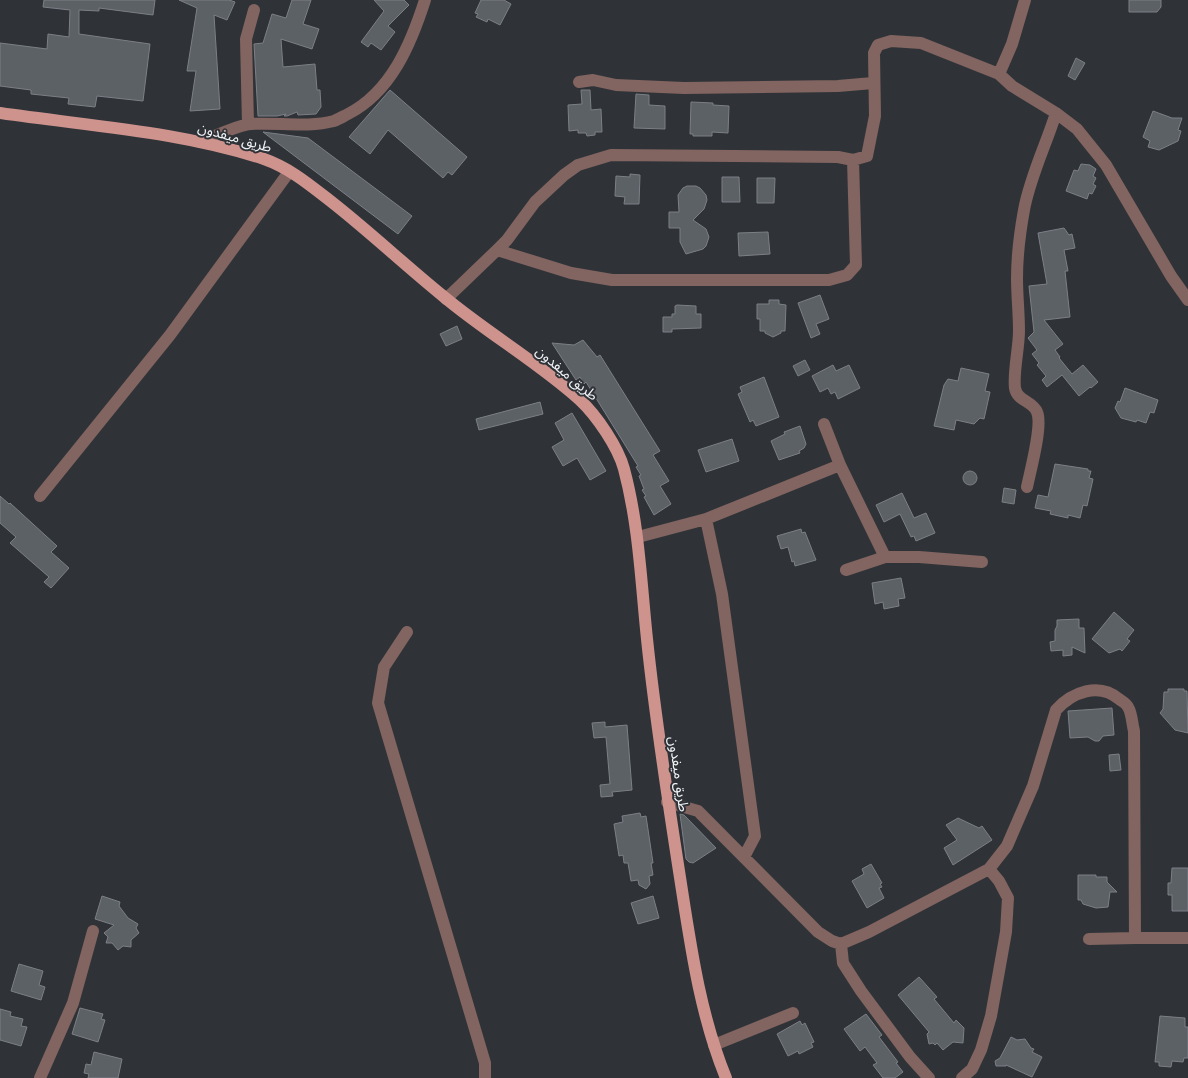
<svg xmlns="http://www.w3.org/2000/svg" width="1188" height="1078" font-family="'Exo 2','Noto Sans Arabic',sans-serif">
  <style>
    .building { fill: #5c6166; stroke: #7c8086 }
    .lines { fill: none; stroke-linecap: round; stroke-linejoin: round }
    .minor { stroke: #826460; stroke-width: 12 }
    .major { stroke: #cf938d; stroke-width: 12 }
    .labels { text-anchor: middle; stroke-width: 4; stroke-linejoin: round; paint-order: stroke }
    .street-label { font-size: 14px; fill: #f2f5f8; stroke: #2f3338 }
  </style>
  <rect width="100%" height="100%" fill="#2f3338"/>
  <path class="building" d="M44,0H155L153,15L99,8V11L79,10V34L150,44L143,101L97,96L95,107L68,104L69,98L31,94V90L0,86V43L47,49L48,34L69,37L70,10L43,7Z
    M179,0H229L235,2L227,20L214,15L220,109L190,111L196,71H187L197,8Z
    M292,0H311L303,24L319,29L312,49L281,39L283,67L315,64L317,90H320L321,107L316,114L298,115L297,112L287,116H284L286,114L277,116H258L254,44L263,43L272,14L286,18Z
    M374,0H404L409,5L388,26L395,32L381,50L371,43L368,47L361,42L384,11Z
    M481,0H504L511,4L500,25L488,19L487,22L476,17L478,14L475,13Z
    M1129,0H1161V7L1157,12H1129Z
    M1076,58L1085,63L1075,80L1068,76Z
    M390,90L467,157L452,175L448,172L443,178L388,130L370,154L349,137Z
    M581,90H590L591,110L601,109L602,132H595V135L587,136L586,133H578V130L569,131L568,105L582,104Z
    M636,94L649,95V105L665,106V129L634,128Z
    M691,102L713,103V105L729,106L728,133L712,132V136H693V134H690Z
    M1153,111L1172,118H1182L1178,130L1181,131L1178,141L1159,150L1148,147L1150,141L1143,137Z
    M263,132L308,138L412,216L398,234Z
    M1081,164L1090,165L1096,169L1093,176L1096,178L1093,184L1096,186L1092,194L1089,193L1087,199L1066,191L1074,170L1078,171Z
    M630,174L640,175L639,204H624L625,197L615,196L616,176L630,177Z
    M722,177H739L740,202H722Z
    M757,178H775L774,203H757Z
    M687,186H696L700,188L706,195L707,200L704,209L693,220L706,229L709,237L706,246L703,249L686,254L680,242V228H669V212H679L678,195L683,188Z
    M1064,228L1069,235L1072,234L1075,248L1064,250L1068,271H1065L1070,317L1044,320L1063,344L1055,350L1060,357L1059,358L1072,374L1083,365L1098,382L1091,388L1090,387L1079,396L1062,375L1047,387L1042,380L1046,376L1037,365L1039,363L1032,354L1037,350L1028,338L1034,332L1029,286L1047,284L1038,233Z
    M768,232L770,254L739,256L738,233Z
    M820,295L829,319L816,324L820,334L811,338L798,303Z
    M769,300H779V304L786,305L785,331H781V333L773,337L765,333V331H760V319H757V304H769Z
    M677,305L696,306V314H701V328L672,329V332H663V317H672V314H675V306Z
    M457,326L462,339L446,346L440,334Z
    M583,340L597,357L600,355L660,451L653,455L669,481L660,486L671,504L654,515L644,497L646,496L642,490L644,489L639,476L641,475L636,467L638,466L586,382L584,384L580,377L576,380L552,343L574,345Z
    M805,360L810,370L798,376L793,366Z
    M833,365L836,371L849,365L860,388L838,399L835,392L831,394L828,388L820,392L812,376Z
    M961,368L989,374L985,391L990,392L984,419L980,418L974,424L956,420L954,430L934,426L944,385L948,379L958,381Z
    M764,377L779,417L756,426L753,420L750,422L738,394L742,392L740,387Z
    M1125,388L1158,400L1154,413L1150,412L1146,423L1137,420L1136,422L1121,418L1115,408L1118,401L1120,402Z
    M540,402L543,414L479,430L476,419Z
    M572,413L606,471L590,480L577,458L563,466L552,447L564,440L555,423Z
    M800,426L806,444L804,448L799,451L800,453L779,460L771,441L785,434L784,432Z
    M732,439L739,461L706,472L698,450Z
    M1055,464L1088,469V471H1091L1089,478L1093,479L1087,506L1083,505L1080,518L1068,515V518L1050,514L1051,511L1035,508L1038,495L1048,497Z
    M963 478a7 7 0 1 1 14 0a7 7 0 1 1-14 0Z
    M1004,488L1016,490L1014,504L1002,502Z
    M902,493L914,518L926,513L935,533L916,541L914,536L911,537L900,514L884,522L876,505Z
    M0,496L9,504L10,503L57,546L51,552L69,568L51,588L44,582L49,577L10,543L16,537L0,523Z
    M801,529L802,533L805,532L816,560L795,566L794,561L792,562L788,547L781,549L777,536Z
    M901,578L905,598L898,599L899,606L884,609L883,602L875,604L872,583Z
    M1114,612L1134,630L1127,639L1130,641L1122,651L1120,649L1109,653L1092,639Z
    M1079,619V628H1084L1085,653L1072,647V655L1063,656V650L1051,651L1050,642L1055,641V630L1057,626V620Z
    M1168,689H1184V691H1187L1188,733L1175,730L1160,713L1163,709L1164,692H1168Z
    M1112,708L1114,735L1103,736L1099,741H1095L1088,737L1070,738L1068,711Z
    M605,722V727L627,725L632,790L612,792L613,796L601,797L600,785L610,784L606,737L594,738L592,723Z
    M1119,754L1121,770L1110,771L1109,755Z
    M640,813L641,817L646,816L653,863H651L653,875L649,876L650,884L646,889L639,885L638,880L631,881L628,863H624L623,855L619,856L614,824L623,822L622,816Z
    M680,814L684,815L716,848L693,863L689,862L686,859Z
    M958,818L979,828L982,826L992,840L953,865L944,848L957,840L946,825Z
    M871,864L882,883L880,884L882,887L879,888L884,898L867,908L852,881L864,874L862,869Z
    M1172,868H1188V911H1172V895H1168V883H1171Z
    M1078,875H1096V877H1107V882L1117,892H1110L1108,907L1096,908L1083,904L1081,900H1078Z
    M102,896L120,902L119,906L128,918L138,924L136,928L139,933L131,940V947L123,946L118,950L112,943H106L108,937L104,933L114,925L95,919Z
    M653,896L659,918L638,924L631,903Z
    M19,964L43,971L39,985L45,987L41,1000L11,991Z
    M919,977L937,997L934,999L954,1023L956,1020L964,1028L963,1043L953,1042L943,1050L937,1043L935,1045L933,1043L929,1044L927,1034L929,1032L898,995Z
    M80,1008L103,1014L101,1019L105,1020L98,1042L72,1034Z
    M0,1009L11,1012L10,1016L23,1019L21,1026L27,1027L21,1046L0,1040Z
    M866,1014L882,1035L879,1037L898,1062L896,1063L903,1072L895,1078H883L873,1065L877,1063L865,1047L860,1051L844,1029Z
    M1160,1016L1185,1018V1027H1188V1058H1184L1183,1062L1172,1061L1171,1067L1159,1066V1062H1155Z
    M800,1021L802,1025L805,1023L814,1042L811,1043L813,1047L799,1054L798,1051L788,1056L777,1034Z
    M1011,1037L1017,1040L1025,1039L1031,1048L1034,1049L1032,1052L1042,1057L1032,1077L1006,1065V1066H996L995,1061L1000,1058Z
    M94,1052L122,1059L118,1078H88L89,1074L84,1073L86,1064L91,1065Z"/>
  <g class="lines">
    <path class="minor" d="M999,74L1012,44L1025,0
      M579,82L593,80L616,85L684,88L838,86L873,83
      M248,124L246,39L254,10
      M200,142C213,137 238,125 251,124C278,122 307,128 334,121C339,119 344,116 348,114C391,92 411,44 425,0
      M497,250L571,273L612,280H829L847,275L856,265L853,160
      M446,299L497,250L507,240L535,202L564,175L578,165L611,155L838,157L853,160L867,156L875,116L874,53L878,45L891,41L921,43L999,74L1012,86L1056,113L1077,129L1106,165L1171,276L1188,300
      M824,424L840,465L885,557H919L982,562
      M1027,487C1030,472 1043,425 1037,412C1033,401 1017,401 1015,388C1013,372 1019,348 1019,331C1019,313 1017,296 1017,278C1017,256 1020,232 1024,210C1030,177 1046,145 1056,113
      M40,496L170,335L289,172
      M706,519L722,594L755,836L744,857
      M638,537L706,519L840,465
      M846,570L885,557
      M407,632L384,667L378,703L485,1063V1078
      M667,802L698,811L818,932L832,941L841,944L869,932L989,869L1007,846L1033,786L1056,710C1072,692 1099,682 1119,699C1122,701 1127,704 1128,707C1132,713 1132,724 1134,731L1135,938L1089,939
      M1135,938H1188
      M841,944L843,963L861,991L910,1057L929,1078
      M714,1045L793,1013
      M40,1078L73,1003L93,931
      M962,1078L972,1069L981,1050L991,1016L1006,932L1008,898L999,881L989,869"/>
    <path class="major" d="M0,113C88,126 179,131 264,159C290,168 311,186 333,203C371,233 406,266 443,296C487,333 538,362 580,400C597,416 618,447 624,469C639,525 641,582 647,639C655,717 667,794 679,871C690,941 699,1012 726,1078"/>
  </g>
  <g class="labels">
    <g class="street-label">
      <text transform="translate(235 137) rotate(16)" y="5">طريق ميفدون</text>
      <text transform="translate(567 373) rotate(40)" y="5">طريق ميفدون</text>
      <text transform="translate(679 774) rotate(82)" y="5">طريق ميفدون</text>
    </g>
  </g>
</svg>
